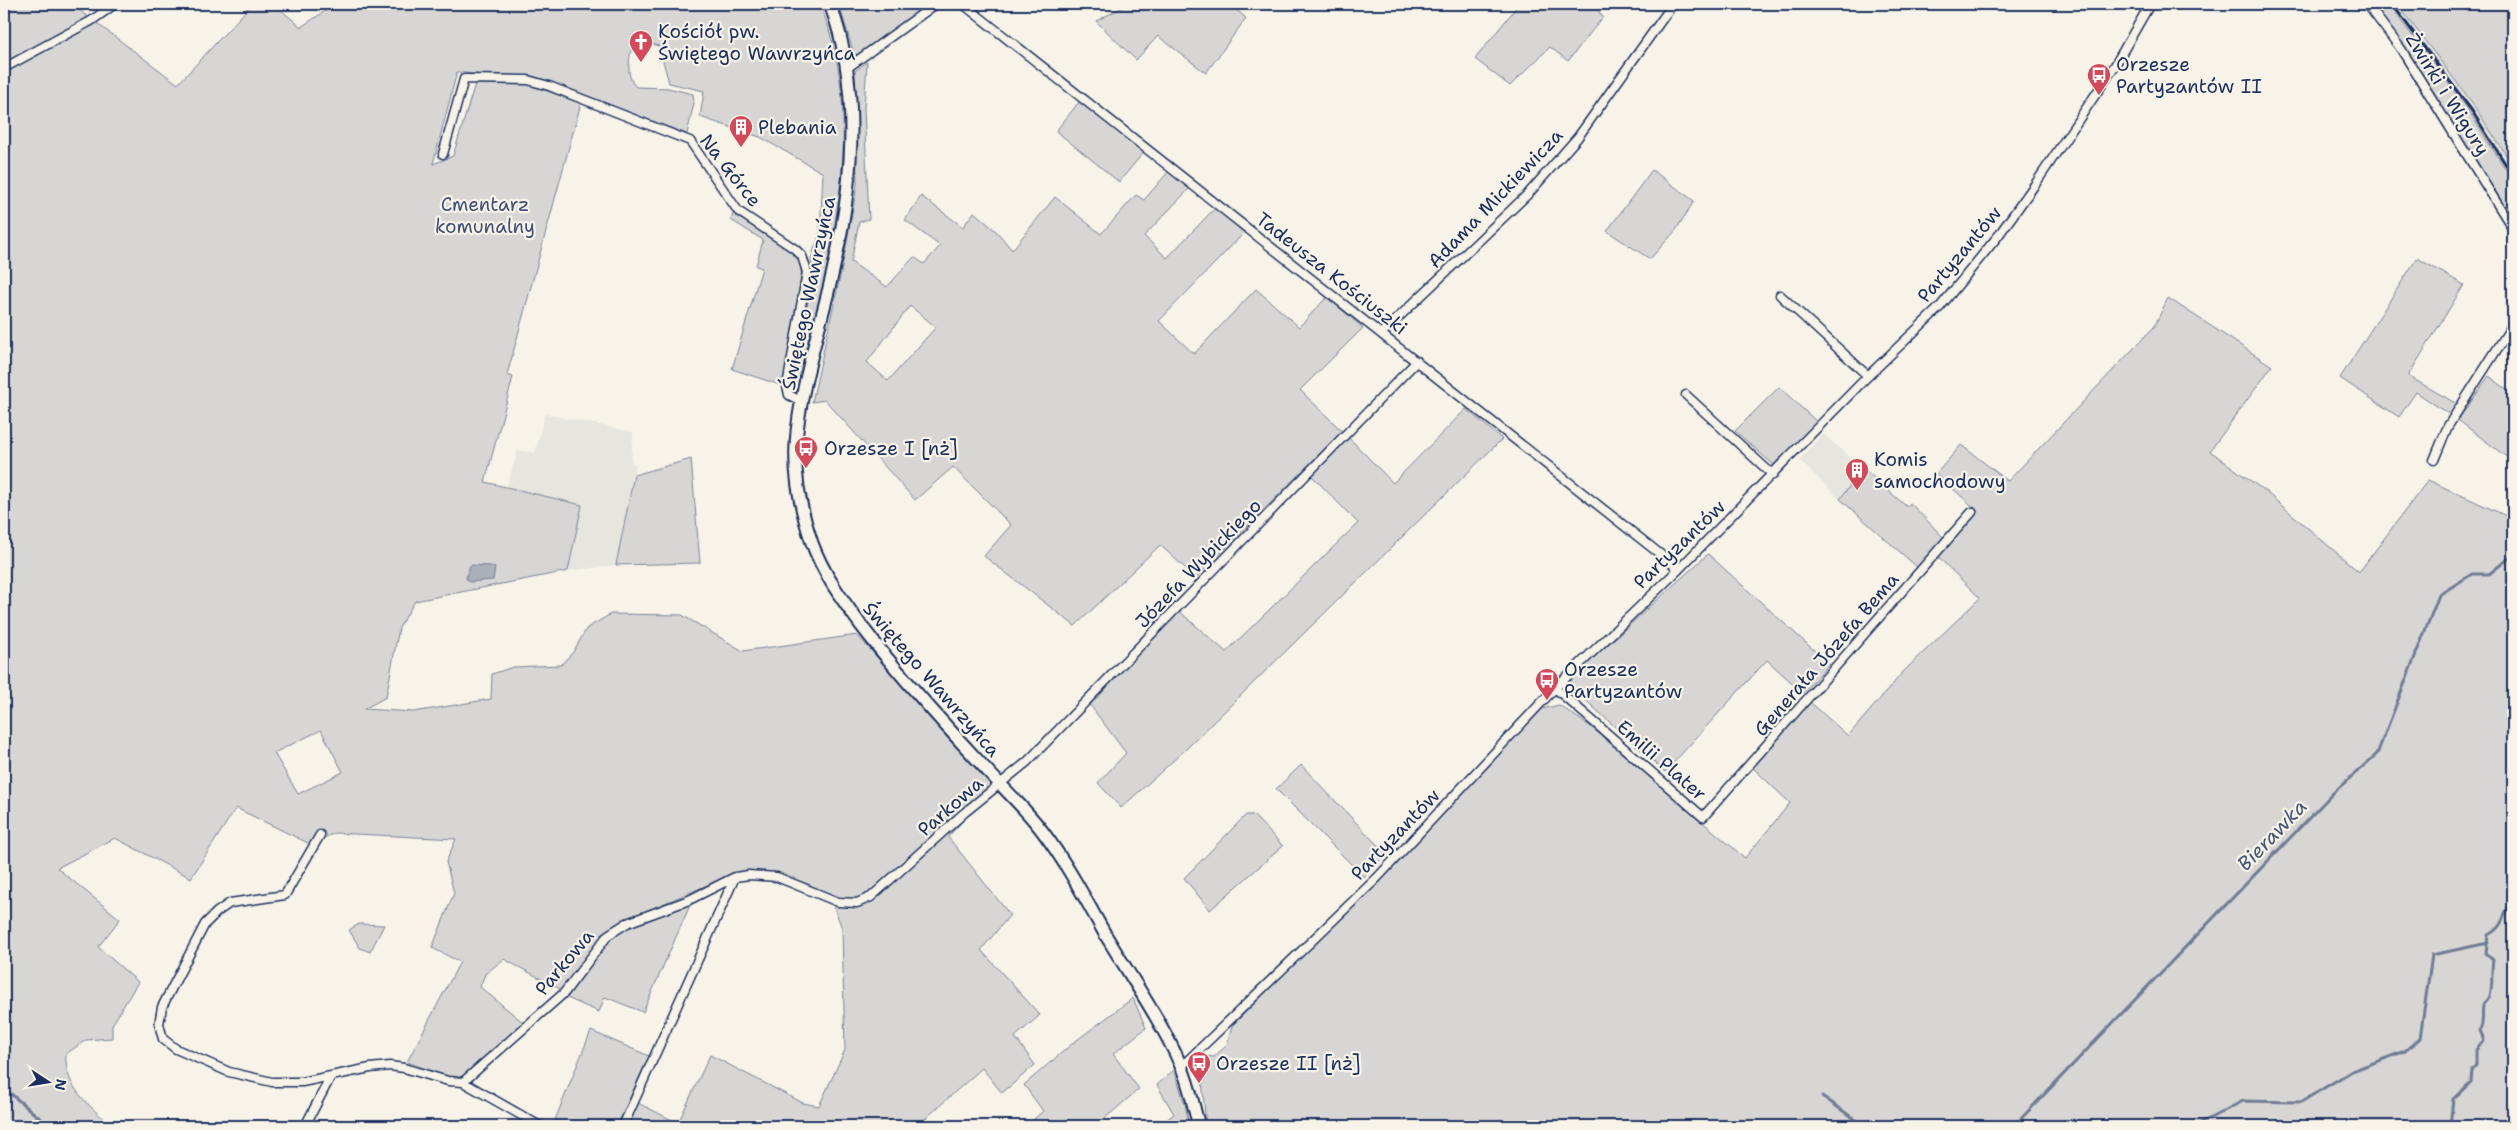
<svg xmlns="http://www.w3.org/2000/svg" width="2517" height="1130" font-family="'Shantell Sans',sans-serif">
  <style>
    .built { fill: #e6e5de }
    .green { fill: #d7d6d4; stroke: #798299; fill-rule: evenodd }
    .water { fill: #acb0b9; stroke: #727c95 }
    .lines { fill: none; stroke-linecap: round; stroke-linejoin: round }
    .stream { stroke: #727c95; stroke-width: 3 }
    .street-casing { stroke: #1b2f5e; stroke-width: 11 }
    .secondary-casing { stroke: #1b2f5e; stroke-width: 15 }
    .street { stroke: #f7f3e8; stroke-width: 8 }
    .secondary { stroke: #f7f3e8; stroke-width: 11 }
    .rail { stroke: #1b2f5e; stroke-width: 3 }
    .labels { text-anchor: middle; stroke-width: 4.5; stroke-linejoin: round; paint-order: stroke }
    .poi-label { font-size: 19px; fill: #1b2f5e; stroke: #f7f3e8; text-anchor: start }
    .street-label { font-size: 19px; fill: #1b2f5e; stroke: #f7f3e8 }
    .park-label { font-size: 19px; fill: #415076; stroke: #f7f3e8 }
    .water-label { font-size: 20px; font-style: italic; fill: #465679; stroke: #f7f3e8 }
  </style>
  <rect width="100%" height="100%" fill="#f7f3e8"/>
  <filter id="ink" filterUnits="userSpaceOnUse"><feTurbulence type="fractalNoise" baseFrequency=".02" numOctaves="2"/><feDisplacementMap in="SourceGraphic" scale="10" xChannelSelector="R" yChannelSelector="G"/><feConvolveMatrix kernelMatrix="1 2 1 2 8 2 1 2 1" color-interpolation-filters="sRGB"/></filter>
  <g filter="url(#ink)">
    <path class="built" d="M2388,4H2397L2471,101L2513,166V181L2465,105Z
      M545,414L633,432L631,463L636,464L616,565L568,571L582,505L506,489L518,450L535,453Z
      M1823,434L1863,468L1840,499L1799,460Z"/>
    <path class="green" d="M4,4H71L178,84L252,4H274L301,27L336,4H820C869,126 830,252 802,375L795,369L813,275L811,258L820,233L823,173L760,137L700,117L704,91L669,83L659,46L634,39C630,54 624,75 636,87L668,88L693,94L694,103L687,134L549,83L457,72L433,164L453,156L475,84H527L581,103L507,375L513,377L485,482L582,505L568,571L415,601L399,628L386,697L364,709L414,712L491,699L492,674L513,667L561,665L573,652L587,628L611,614L682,615L743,651L857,635L995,786L948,837L1010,915L981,950L1040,1015L1015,1037L1035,1065L1002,1093L982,1068L917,1126H627L638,1103L678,1123L710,1055L803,1103L819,1106L845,1050L842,928L830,897L810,885L774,872L745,873L724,878L620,922L603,935L562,990L504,959L485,974L480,987L524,1023L462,1077L452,1078L407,1062L460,962L432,948L454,893L446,862L456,839L335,833L310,844L236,808L191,878L115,838L57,868L120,919L98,947L138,982L112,1025V1038L86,1040L66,1054C64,1088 89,1104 111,1126H4ZM321,730L343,772L298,794L274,753Z
      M839,4H929L860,55L854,54Z
      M1121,4H1229L1246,18L1206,73L1158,36L1136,60L1096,21L1123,7Z
      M1519,4H1593L1603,17L1568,61L1550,47L1510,86L1475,59Z
      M2370,4H2388L2465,105L2513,181V219L2392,31Z
      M2397,4H2513V166L2471,101Z
      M867,62L864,108L869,219L859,222L851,262L887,287L914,257L924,264L940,246L905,220L921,196L963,227L974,212L997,232L1012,250L1055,197L1101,234L1136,195L1144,200L1169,171L1191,187L1144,236L1167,258L1215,208L1244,233L1159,321L1194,354L1256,289L1299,327L1327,297L1363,328L1300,390L1342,431L1196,578L1160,545L1075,626L984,556L1011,525L953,467L915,500L825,400L812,402L842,268L857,186L855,71ZM910,306L936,327L888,381L867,362Z
      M1079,102L1144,152L1119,182L1056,131Z
      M1652,170L1694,201L1676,230L1650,259L1607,231Z
      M734,211L788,249L799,260L802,276L783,386L732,369L762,268L756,266L763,240L731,220Z
      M2417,258L2464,285L2408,376L2457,404L2450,415L2416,392L2399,417L2340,378Z
      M2168,298L2272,366L2210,451L2266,492L2359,572L2428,480L2513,519V1126H1206L1202,1080L1196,1070L1202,1056L1214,1057L1227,1045L1232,1026L1386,873L1542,709L1559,705L1591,727L1745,858L1790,803L1752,767L1809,701L1848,736L1904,671L1980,598L1937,556L1978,511L1936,474L1961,445L2008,481L2154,327Z
      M2489,376L2513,394V462L2458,420Z
      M1779,387L1818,423L1775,466L1735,431Z
      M1466,409L1502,439L1185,750L1121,808L1098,783L1126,753L1090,705L1179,611L1226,652L1358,523L1310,474L1349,438L1393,483Z
      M691,459L700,563L616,565L634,475Z
      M1863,468L1907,507L1910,503L1944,538L1917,567L1840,499Z
      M1708,554L1829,664L1803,693L1767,660L1665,772L1571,687V678Z
      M1301,765L1386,854L1364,877L1276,789Z
      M1246,815H1253L1283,846L1210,910L1184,878Z
      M691,903L643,1012L605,997L599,1012L567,998L611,938L631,926Z
      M359,924L384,925L370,952L360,948L349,930Z
      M1133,998L1146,1028L1113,1054L1139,1089L1096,1126H1040L1034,1119L1043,1111L1024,1085L1073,1043Z
      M591,1031L649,1056L617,1126H556L553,1125Z
      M1174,1070L1185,1104L1189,1126H1158L1174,1114L1157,1085Z"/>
    <path class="water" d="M470,565L491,566L495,568L493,580L469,582L466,578Z"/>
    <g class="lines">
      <path class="stream" d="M2511,4L2513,10
        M4,1088L49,1126
        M1822,1096L1864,1126
        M2014,1126L2334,792L2377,754L2439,595L2472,574H2489L2513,555
        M2195,1126L2243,1101L2301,1102L2352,1071L2405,1051L2420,1038L2432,955L2488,943
        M2450,1126L2453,1099L2471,1082L2472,1070L2476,1065V1050L2484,1040L2480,1030C2485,1019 2481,1016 2483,1006C2484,1003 2489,1000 2490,996C2493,986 2491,971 2493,960L2486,954L2488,935C2507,925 2502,911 2513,902"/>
      <g class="street-casing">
        <path id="street" d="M963,4L1679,569
          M2367,4L2401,49L2513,229
          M4,68L91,21L115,4
          M847,68L936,4
          M443,154L464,79L528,80L549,86L690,141L738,211L795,249L802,256L807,272L787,386L789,395L803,402
          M1780,295L1868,376
          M1382,333L1528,194L1578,137L1673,4
          M1686,395L1773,475
          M2434,460L2448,426L2510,329L2513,319
          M1555,688L1703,817L1972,512
          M320,835L285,895L230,903L217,912L205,924L162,1007L159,1024L163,1039L176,1049L229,1072L272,1082H302L370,1068L390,1066L404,1068L448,1081L463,1082L540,1126
          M1181,1067L1377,878L1555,688L1679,569L1868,376L1940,307L1998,236L2036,183L2114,67L2150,4
          M463,1082L564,993L608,935L627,923L689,900L735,877L749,875L777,877L838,902L857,903L871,897L964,813L1027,762L1417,361
          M305,1126L330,1078
          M623,1126L735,877"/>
      </g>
      <g class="secondary-casing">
        <path id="secondary" d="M830,4C862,88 853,185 833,271C821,325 799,390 796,444C794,477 801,511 812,543C823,573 841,598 860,624C898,674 941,721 984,767C1003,788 1026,809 1043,832C1067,864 1086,900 1105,934C1130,976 1162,1022 1181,1066C1190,1085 1193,1106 1199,1126"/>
      </g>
      <use href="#street" class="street"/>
      <use href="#secondary" class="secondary"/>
      <path class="rail" d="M2392,4L2472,111L2513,176"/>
    </g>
  </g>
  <defs>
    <g id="church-pin" transform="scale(1.25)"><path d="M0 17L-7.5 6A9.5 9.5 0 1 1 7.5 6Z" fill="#d1495b" stroke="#f7f3e8"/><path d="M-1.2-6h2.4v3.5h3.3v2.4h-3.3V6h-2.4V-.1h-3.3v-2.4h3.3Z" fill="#fff"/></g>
    <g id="bus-pin" transform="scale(1.25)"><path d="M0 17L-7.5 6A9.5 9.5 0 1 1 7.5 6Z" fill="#d1495b" stroke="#f7f3e8"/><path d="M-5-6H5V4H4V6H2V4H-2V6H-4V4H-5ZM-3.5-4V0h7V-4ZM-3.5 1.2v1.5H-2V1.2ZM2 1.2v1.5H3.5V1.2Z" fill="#fff"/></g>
    <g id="building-pin" transform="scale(1.25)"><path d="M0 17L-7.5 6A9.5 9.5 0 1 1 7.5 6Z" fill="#d1495b" stroke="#f7f3e8"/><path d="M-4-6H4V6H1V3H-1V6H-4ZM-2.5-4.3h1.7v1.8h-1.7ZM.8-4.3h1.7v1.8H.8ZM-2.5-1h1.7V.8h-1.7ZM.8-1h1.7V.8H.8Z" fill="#fff"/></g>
  </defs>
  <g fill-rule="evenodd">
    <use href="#church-pin" x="641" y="42"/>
    <use href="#bus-pin" x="2099" y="75"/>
    <use href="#building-pin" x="741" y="127"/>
    <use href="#bus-pin" x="806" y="448"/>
    <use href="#building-pin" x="1857" y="470"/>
    <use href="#bus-pin" x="1547" y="680"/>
    <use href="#bus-pin" x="1199" y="1063"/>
  </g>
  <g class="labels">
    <g class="poi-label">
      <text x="658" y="38">Kościół pw.<tspan x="658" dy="22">Świętego Wawrzyńca</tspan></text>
      <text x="2116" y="71">Orzesze<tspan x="2116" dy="22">Partyzantów II</tspan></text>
      <text x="758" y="134">Plebania</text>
      <text x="824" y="455">Orzesze I [nż]</text>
      <text x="1874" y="466">Komis<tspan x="1874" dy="22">samochodowy</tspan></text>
      <text x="1564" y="676">Orzesze<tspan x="1564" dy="22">Partyzantów</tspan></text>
      <text x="1216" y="1070">Orzesze II [nż]</text>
    </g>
    <g class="street-label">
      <text transform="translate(2448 94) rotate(58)" y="7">Żwirki i Wigury</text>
      <text transform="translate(731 170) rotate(52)" y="7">Na Górce</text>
      <text transform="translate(1495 198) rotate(-46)" y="7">Adama Mickiewicza</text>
      <text transform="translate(1959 254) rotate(-50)" y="7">Partyzantów</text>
      <text transform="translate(1332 273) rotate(38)" y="7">Tadeusza Kościuszki</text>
      <text transform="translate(808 293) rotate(-78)" y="7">Świętego Wawrzyńca</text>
      <text transform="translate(1679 544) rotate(-44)" y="7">Partyzantów</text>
      <text transform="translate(1198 563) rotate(-46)" y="7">Józefa Wybickiego</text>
      <text transform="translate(1826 654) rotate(-49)" y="7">Generała Józefa Bema</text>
      <text transform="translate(932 679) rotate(49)" y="7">Świętego Wawrzyńca</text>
      <text transform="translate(1662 760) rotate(41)" y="7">Emilii Plater</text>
      <text transform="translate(950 806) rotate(-41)" y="7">Parkowa</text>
      <text transform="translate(1395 834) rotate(-46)" y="7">Partyzantów</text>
      <text transform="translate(564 962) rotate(-50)" y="7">Parkowa</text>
    </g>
    <g class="park-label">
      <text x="485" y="211">Cmentarz<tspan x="485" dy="22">komunalny</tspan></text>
    </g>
    <g class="water-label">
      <text transform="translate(2272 835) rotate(-46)" y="7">Bierawka</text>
    </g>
  </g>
  <rect width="2517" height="1130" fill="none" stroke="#f7f3e8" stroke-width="20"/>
  <rect x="10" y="10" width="2497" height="1110" fill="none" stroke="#1b2f5e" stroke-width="2" filter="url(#ink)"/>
  <g transform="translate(48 1082) rotate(102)" stroke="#f7f3e8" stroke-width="4" paint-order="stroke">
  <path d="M0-4L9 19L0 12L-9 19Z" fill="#1b2f5e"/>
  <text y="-8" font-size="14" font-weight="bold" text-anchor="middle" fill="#1b2f5e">N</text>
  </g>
</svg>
